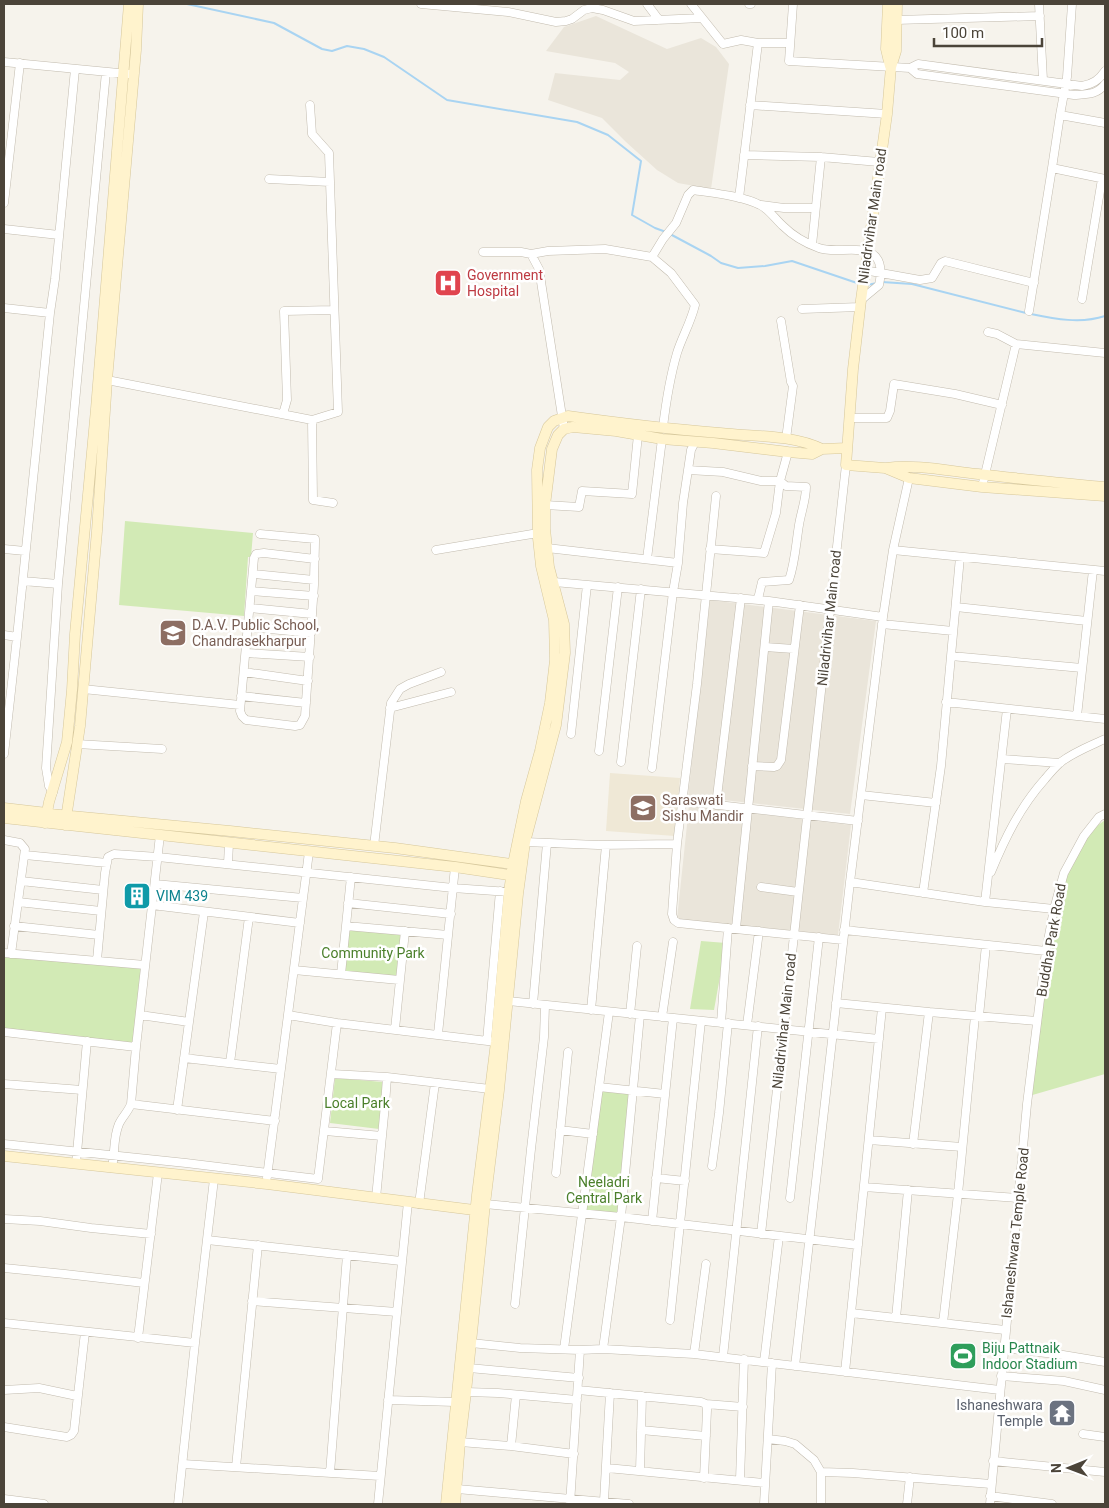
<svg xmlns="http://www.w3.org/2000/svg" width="1109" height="1508" font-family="Roboto,sans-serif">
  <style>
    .residential { fill: #eae5da }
    .education { fill: #efe8d6 }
    .green { fill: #d2eab5 }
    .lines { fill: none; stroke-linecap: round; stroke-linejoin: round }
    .stream { stroke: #a9d4f2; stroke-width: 2 }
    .street-casing { stroke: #c2bbae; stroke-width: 9 }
    .secondary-casing { stroke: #d6c79b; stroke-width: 11 }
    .street { stroke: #fff; stroke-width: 8 }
    .secondary { stroke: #fff3cd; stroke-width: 10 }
    .labels { text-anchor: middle; stroke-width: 5; stroke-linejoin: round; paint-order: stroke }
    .street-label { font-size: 14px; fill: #4b4439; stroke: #fff }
    .health-label { font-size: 14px; fill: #be3a42; stroke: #fff; text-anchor: start }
    .education-label { font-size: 14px; fill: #785e54; stroke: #fff; text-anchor: start }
    .culture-label { font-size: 14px; fill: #0d838f; stroke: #fff; text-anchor: start }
    .park-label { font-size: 14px; fill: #4a7f2a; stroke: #fff }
    .leisure-label { font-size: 14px; fill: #27864d; stroke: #fff; text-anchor: start }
    .worship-label { font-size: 14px; fill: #5b616d; stroke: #fff; text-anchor: end }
  </style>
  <rect width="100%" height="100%" fill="#f6f3ec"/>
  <path class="residential" d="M596,16L667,49L701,38L716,47L729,64L711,189L678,183L657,170L626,142L602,118L548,100L555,73L620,80L629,72L615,63L546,51L564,27Z
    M710,600L876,621L850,814L688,796Z
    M689,806L851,825L838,935L677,919Z"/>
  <path class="education" d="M610,773L680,778L675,836L606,831Z"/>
  <path class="green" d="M125,521L253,533L251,557H248L244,616L119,605Z
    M1105,820V1074L1029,1096L1062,887L1077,854L1093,829Z
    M346,926L405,931L399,980L341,974Z
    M701,941L726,943L714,1010L690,1009Z
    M4,953L145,965L136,1047L4,1032Z
    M335,1078L383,1082L379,1129L330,1123Z
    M599,1087L632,1090L621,1217L582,1213Z"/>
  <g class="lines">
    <path class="stream" d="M187,4L274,23L322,49L332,51L347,46L364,49L384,57L447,100L577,122L608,135L641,161L632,215L655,228L666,232
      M670,234L711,256L721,263L738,268L765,266L792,261L860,284
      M882,282L912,284L1026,313
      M867,285L877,283
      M1031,314C1055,319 1081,324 1105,316"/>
    <g class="street-casing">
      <path id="street" d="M421,4L508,12L556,22L566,21L572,19L584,10L592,8L603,10L634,21L702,18
        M647,4L659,20
        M691,4L723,44L741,40L758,43H790
        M749,4H751
        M793,4L789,61L910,68L918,64L1082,86C1093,84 1099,80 1105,71
        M1039,4L1043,80
        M896,20L1040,16
        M4,62L129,74
        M910,68L917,74L1074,95C1087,94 1097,95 1105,84
        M750,105L887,114
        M1060,115L1105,123
        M744,155L821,157L879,162
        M1052,168L1105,179
        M269,179L330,182
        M739,198L758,43
        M4,203L20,63
        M761,205L784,208H815
        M4,229L59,235
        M812,245L821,157
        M483,252H521L531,254L539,269L564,429
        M531,254L548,251L605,249L652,257L671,273L695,305C691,322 682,337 677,353C670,377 666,402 663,427
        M652,257L663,239L676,223L688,195L693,190C712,193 743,196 760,205C769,209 776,220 783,226C793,236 805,243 819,248C834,254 863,244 875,256C882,263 881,276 879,285L861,300
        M864,270L920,280L932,278L941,263L945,261L1034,283
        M1082,299L1102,179
        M4,308L50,313
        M802,309L860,307
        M1029,311L1052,168L1060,115L1067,77L1072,4
        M781,321L791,382L793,386L786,439
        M988,332L997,334L1016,344L1105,353
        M107,380L312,420L338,412L329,153L312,134L310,105
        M283,414L287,400L284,311L334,310
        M850,418H887L890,411L894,384L955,394L1002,405
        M312,420L313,500L333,503
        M688,470L723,472L761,481H780L776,513L764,553L710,549
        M982,487L1016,344
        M716,496L697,684L677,844L672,914L674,920L678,923L843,940
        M545,505L579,507L582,491L632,494L638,435
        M260,534L315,539C315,554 314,569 314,585L305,716L300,725L295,726L246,720L242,716L240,711L254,558L256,554L264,553L315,559
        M547,548L678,563
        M4,549L25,551
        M436,550L538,533
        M893,550L1105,571
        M647,559L662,439
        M253,574L314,580
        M23,581L58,584
        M554,582L769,601L883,617
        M252,591L314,596
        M758,599L762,582L789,580C795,563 796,543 799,525C801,512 806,500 806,487L786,486L780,481L788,452
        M956,607L1087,621
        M250,608L312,614
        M882,624L953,631
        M249,627L311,633
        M4,635L17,637
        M765,647L794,649
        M246,653L310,657
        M951,656L1082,668
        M244,672L308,681
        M83,689L240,705
        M241,696L306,703
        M946,702L1105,719
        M390,708L451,692
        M1077,716L1093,570
        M571,734L587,585
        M77,744L162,749
        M599,751L618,587
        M4,754L17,637L50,313L55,279L75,69
        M1002,759L1060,763
        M621,762L641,589
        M752,766L774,767L777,766L781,760L800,605
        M652,768L673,592L678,563L683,503L691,450L695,442
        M53,792L49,786L46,768L58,584L106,72
        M861,795L936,803
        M683,801L858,821
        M716,805L741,598
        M4,840L20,843L25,849L11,954
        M525,842L598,845L677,844
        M374,846L391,703L400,689L409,684L441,672
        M25,855L107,863
        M228,864L229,843
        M991,872C1005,838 1020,807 1045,779C1050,773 1055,767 1061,762C1074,752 1090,746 1105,739
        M21,881L103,890
        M850,882L985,902L1054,909
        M155,884L303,898
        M761,887L798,892
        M923,893L941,766L960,557
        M18,902L101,911
        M985,902L1007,709
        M348,903L451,914
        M152,905L300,923
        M14,926L99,935
        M346,926L448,935
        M736,928L769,601
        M844,930L1046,951
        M4,953L145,965
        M97,960L105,873L108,857L114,854L158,857L453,888L509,892
        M294,970L399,980
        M341,974L351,877
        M508,1001L879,1039
        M836,1003L929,1012L1037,1021
        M533,1004L547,843
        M591,1010L606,845
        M630,1014L637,946
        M140,1015L189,1022
        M288,1015L337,1023L496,1042
        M979,1016L986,945
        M662,1017L673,942
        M721,1023L728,928
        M747,1025L759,931
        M395,1029L405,931
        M4,1032L136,1047
        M438,1034L455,867
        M487,1041L500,891
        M184,1058L281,1069
        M230,1063L249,917
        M332,1074L387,1077L490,1089
        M4,1084L82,1090
        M599,1087L665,1094
        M131,1104L275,1121
        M177,1110L204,912
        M560,1130L593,1134
        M325,1131L382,1136
        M869,1140L962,1147
        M4,1144L186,1163L318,1179L337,1023
        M913,1144L929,1012
        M76,1164L87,1041
        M712,1166L719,1113L728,1023
        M112,1168C115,1154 113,1137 119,1124C122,1117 128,1112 131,1104L136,1047L160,835
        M556,1173L568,1052
        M267,1177L309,852
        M656,1178L685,1181
        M864,1187L1018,1198
        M376,1198L385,1105L387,1077
        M790,1198L819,937
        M419,1204L435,1083
        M485,1204L621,1217L858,1245
        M4,1219L40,1221L91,1228L151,1234
        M652,1221L673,1018
        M761,1234L846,465
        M207,1240L401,1261
        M4,1268L65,1274L144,1283
        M252,1301L397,1312
        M515,1304L531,1149L544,1037L545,1005
        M851,1313L1005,1330
        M896,1318L908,1190
        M670,1320L701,1021
        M4,1323L195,1343
        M943,1323L958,1194L975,1016
        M138,1338L158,1173
        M471,1343L520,1348L580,1350L603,1349L694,1354L1000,1390
        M1004,1348L1063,1355L1105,1362
        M564,1349L609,1012
        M603,1349L621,1217L640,1015
        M694,1354L706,1264
        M723,1357L758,1026
        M764,1362L779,1236
        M795,1366L850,882L883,617L893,550L909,478
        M469,1368L579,1378
        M845,1372L882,1008
        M1001,1376L1064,1381L1105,1390
        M4,1390L39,1388L77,1396
        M578,1390L701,1402L706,1404L707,1410L704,1478
        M466,1392L498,1393L577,1400
        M388,1400L455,1402
        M706,1404L743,1407
        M4,1427L67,1437L71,1435L74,1431L85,1332
        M641,1430L706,1436
        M1083,1434L1105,1437
        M768,1439L785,1441L795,1444L814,1460L821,1472V1504
        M460,1442L511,1446L574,1454
        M511,1446L516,1395
        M993,1461L1105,1472
        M183,1464L380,1476
        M236,1467L258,1245
        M607,1468L765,1483
        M640,1471L642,1396
        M821,1472L853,1473L991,1484
        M330,1473L347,1255
        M740,1480L744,1359
        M457,1489L629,1504
        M990,1496L1052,1504
        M4,1499L44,1504
        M604,1501L610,1393
        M178,1504L195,1343L214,1179
        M378,1504L408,1202
        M570,1504L580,1350
        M764,1504L772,1363
        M907,1504L910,1477
        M990,1504L1027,1104L1046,951L1054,909L1064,873L1084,836L1099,817L1105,814"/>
    </g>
    <g class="secondary-casing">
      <path id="secondary" d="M888,4L886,49L890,66
        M897,4L896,51L891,67L887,114L861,300L853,369L846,465L885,468L909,478L982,487L1105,496
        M886,468C916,464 948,471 978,474C1021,479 1063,483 1105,487
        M4,808L47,813L50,814L230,831L395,848L519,865
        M4,818L455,867L516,876
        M45,823L49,802L67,742L72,690L75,634L96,409L129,4
        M65,825L80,726L97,531L107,380L136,50L138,4
        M4,1156L267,1184L482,1211
        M446,1504L477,1195L496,1042L509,892L513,864L526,801L540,751L550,703L555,660L554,620L541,566L538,538L537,470L540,448L548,427L554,421L568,416C618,423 669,429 720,433C753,437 791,434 822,449
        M455,1504L460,1442L466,1392L485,1204L499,1090L518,894L525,842L556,725L565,653L564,624L549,567L545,529V505L552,449L558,435L564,429L573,427L616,431L662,439L713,443L788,452L812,454L822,449L847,448"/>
    </g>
    <use href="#street" class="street"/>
    <use href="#secondary" class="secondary"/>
  </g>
  <defs>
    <g id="hospital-square" transform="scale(1.4375)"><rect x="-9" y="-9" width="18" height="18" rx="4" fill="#e0444e" stroke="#fff"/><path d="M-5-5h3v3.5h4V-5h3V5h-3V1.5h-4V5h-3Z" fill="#fff"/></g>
    <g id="school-square" transform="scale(1.4375)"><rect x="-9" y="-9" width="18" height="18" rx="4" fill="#8d6e63" stroke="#fff"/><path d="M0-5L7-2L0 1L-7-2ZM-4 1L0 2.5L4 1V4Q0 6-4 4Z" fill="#fff"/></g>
    <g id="building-square" transform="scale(1.4375)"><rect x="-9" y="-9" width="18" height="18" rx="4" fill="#0f9aa8" stroke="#fff"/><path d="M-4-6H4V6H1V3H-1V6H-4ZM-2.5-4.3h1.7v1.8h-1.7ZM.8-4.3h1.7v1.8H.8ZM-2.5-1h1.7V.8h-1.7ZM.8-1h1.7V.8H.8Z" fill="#fff"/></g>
    <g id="stadium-square" transform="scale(1.4375)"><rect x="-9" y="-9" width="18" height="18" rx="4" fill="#2e9e5b" stroke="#fff"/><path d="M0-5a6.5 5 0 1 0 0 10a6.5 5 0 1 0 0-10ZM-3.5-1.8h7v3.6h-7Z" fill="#fff"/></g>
    <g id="temple-square" transform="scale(1.4375)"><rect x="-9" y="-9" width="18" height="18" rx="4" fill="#6b7280" stroke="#fff"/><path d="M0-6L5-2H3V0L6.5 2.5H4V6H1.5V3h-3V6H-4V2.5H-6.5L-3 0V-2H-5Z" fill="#fff"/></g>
  </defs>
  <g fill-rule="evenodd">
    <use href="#hospital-square" x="448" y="283"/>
    <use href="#school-square" x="173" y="633"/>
    <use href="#school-square" x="643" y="808"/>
    <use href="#building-square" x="137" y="896"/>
    <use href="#stadium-square" x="963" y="1356"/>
    <use href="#temple-square" x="1062" y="1413"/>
  </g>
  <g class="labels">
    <g class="street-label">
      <text transform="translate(872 216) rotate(-82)" y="5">Niladrivihar Main road</text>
      <text transform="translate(829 618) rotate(-84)" y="5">Niladrivihar Main road</text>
      <text transform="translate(1051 940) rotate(-80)" y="5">Buddha Park Road</text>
      <text transform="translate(784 1021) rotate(-84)" y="5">Niladrivihar Main road</text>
      <text transform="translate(1015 1233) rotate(-84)" y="5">Ishaneshwara Temple Road</text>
    </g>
    <g class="health-label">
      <text x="467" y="280">Government<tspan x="467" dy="16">Hospital</tspan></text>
    </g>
    <g class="education-label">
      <text x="192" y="630">D.A.V. Public School,<tspan x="192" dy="16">Chandrasekharpur</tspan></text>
      <text x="662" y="805">Saraswati<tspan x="662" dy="16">Sishu Mandir</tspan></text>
    </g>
    <g class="culture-label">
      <text x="156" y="901">VIM 439</text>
    </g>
    <g class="park-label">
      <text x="373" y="958">Community Park</text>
      <text x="357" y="1108">Local Park</text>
      <text x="604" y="1187">Neeladri<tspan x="604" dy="16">Central Park</tspan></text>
    </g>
    <g class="leisure-label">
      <text x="982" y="1353">Biju Pattnaik<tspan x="982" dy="16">Indoor Stadium</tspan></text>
    </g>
    <g class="worship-label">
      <text x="1043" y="1410">Ishaneshwara<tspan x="1043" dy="16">Temple</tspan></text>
    </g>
  </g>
  <rect width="1109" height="1508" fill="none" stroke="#4b4439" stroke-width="10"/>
  <g transform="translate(1069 1468) rotate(269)" stroke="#ffffff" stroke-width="4" paint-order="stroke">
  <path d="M0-4L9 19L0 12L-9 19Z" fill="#4b4439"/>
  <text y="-8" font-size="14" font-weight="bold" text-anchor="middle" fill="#4b4439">N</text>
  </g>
  <path d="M934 38v8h108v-8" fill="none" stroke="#4b4439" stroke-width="2.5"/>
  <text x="942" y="38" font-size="15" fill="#4b4439" stroke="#ffffff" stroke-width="4" paint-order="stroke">100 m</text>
</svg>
